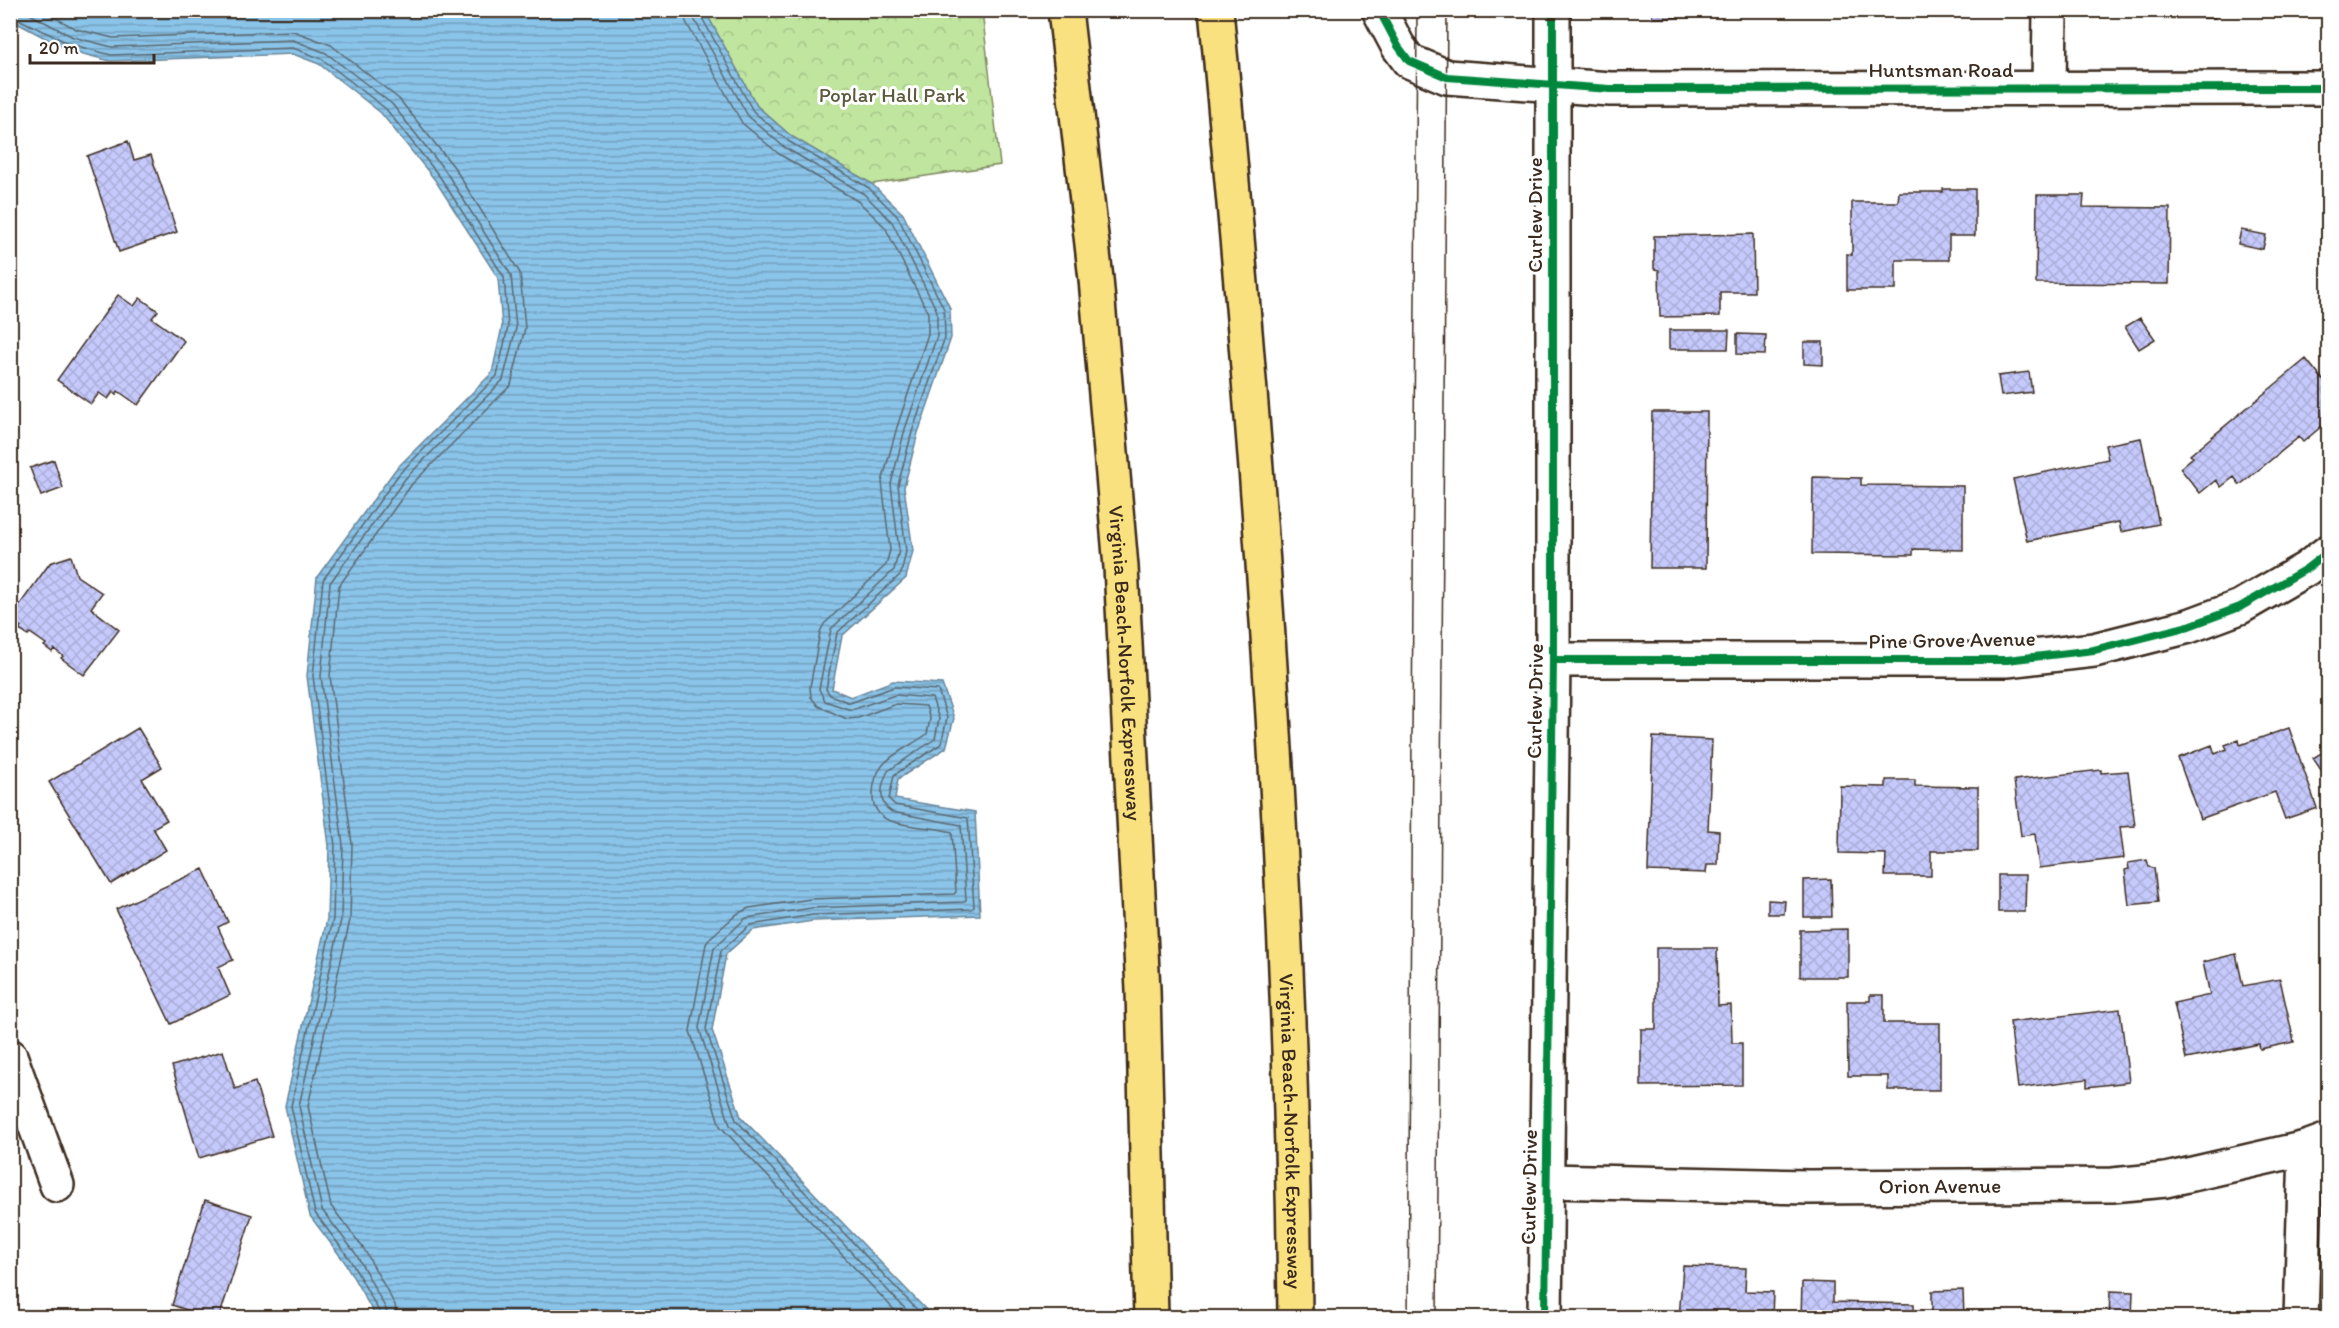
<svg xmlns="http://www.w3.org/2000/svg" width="2339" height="1328" font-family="Itim,sans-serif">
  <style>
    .park { fill: url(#park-crowns); stroke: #7e885e; stroke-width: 1.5 }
    .water { fill: url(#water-rules); stroke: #6a8698; stroke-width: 1.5 }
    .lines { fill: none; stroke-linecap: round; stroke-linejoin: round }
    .shore { stroke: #5b686f; stroke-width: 1.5 }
    .building { fill: url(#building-cross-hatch); stroke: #3b2a1e; stroke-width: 1.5 }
    .street-casing { stroke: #3b2a1e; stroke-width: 38 }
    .highway-casing { stroke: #3b2a1e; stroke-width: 38 }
    .street { stroke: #fff; stroke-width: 33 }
    .highway { stroke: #fae180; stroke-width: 33 }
    .tram { stroke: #3b2a1e; stroke-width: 1.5 }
    .cycleway-casing { stroke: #fff; stroke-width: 11 }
    .cycleway { stroke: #00873e; stroke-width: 8 }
    .labels { text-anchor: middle; stroke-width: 6; stroke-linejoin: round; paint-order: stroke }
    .street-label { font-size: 21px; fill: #3b2a1e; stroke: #fff }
    .park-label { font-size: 21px; fill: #5c593e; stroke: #fff }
  </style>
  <defs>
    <pattern id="park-crowns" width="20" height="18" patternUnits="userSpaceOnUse" patternTransform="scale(1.5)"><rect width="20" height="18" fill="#c0e59f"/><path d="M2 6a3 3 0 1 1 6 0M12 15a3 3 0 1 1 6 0" fill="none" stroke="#a6c588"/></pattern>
    <pattern id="water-rules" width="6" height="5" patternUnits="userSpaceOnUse" patternTransform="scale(1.5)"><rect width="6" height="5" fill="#8ac4e9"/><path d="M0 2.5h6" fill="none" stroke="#729fbc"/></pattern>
    <pattern id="building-cross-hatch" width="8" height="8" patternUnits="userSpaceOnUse" patternTransform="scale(1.5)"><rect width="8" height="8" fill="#c5c9fb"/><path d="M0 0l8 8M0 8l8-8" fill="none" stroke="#aaadd7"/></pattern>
  </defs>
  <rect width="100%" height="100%" fill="#fff"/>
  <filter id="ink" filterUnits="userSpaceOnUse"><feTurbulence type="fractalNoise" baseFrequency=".0167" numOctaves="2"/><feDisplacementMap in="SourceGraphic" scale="12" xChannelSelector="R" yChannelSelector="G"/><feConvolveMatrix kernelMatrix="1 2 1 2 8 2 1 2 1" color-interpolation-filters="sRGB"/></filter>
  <g filter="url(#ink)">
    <path class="park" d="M705,11H982L1000,165L872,184L791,136L757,106Z"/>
    <path class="water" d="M10,11H705L757,106L791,136L872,184L903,214L950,308L951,338L918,433L904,487L913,551L906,578L842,636L832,689L851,697L893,681L942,684L954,718L946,748L898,779L895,799L975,812L980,915L813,921L753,930L726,954L712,1030L741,1117L933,1317H376L344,1261L310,1216L285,1106L327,919L329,846L307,676L317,577L395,470L492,373L502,327L498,278L435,180L381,113L319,64L293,54L110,61L68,50L11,20Z"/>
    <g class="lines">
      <path class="shore" d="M22,10L73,37L112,47L293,40L326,53L392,104L446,172L511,275L516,328L503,380L405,479L330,583L321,676L343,845L341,920L299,1106L322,1210L356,1254L386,1309L388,1318
        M41,10L76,29L113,38L293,31L331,45L399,99L454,167L520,273L525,328L511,385L412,484L339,586L330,676L352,844L350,920L308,1106L331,1206L364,1249L395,1305L397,1318
        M684,10L686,22L742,123L779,154L859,202L885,227L928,313V334L897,427L882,482L890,550L886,565L824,624L820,632L810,687L811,697L818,706L847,719L858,718L896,704L926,706L930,719L927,734C900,754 872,758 873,798C873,807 879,816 888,820C908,828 932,826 952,832L956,892L954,894L811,899L749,908L737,914L711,937L706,944L690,1031L720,1126L902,1318
        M693,10L694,19L748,116L784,147L864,194L892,222L937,311V336L905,429L891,484L899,550L894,570L831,629L819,689L825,701L851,710L895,695L932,698L939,719L935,739L888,771C881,784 877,804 892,812L961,825L966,900L963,902L812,908L746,918L714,948L699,1028L730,1125L914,1318
        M700,10L701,16L753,111L788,141L869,188L898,217L944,309L945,337L912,432L898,485L906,551L901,574L837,633L826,689L830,695L850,703L894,687L938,690L947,718L941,744L894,775L889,799L895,805L968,818L974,907L971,909L813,915L750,925L721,951L706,1029L736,1120L925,1318
        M10,15L70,44L111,55L293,48L322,59L386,109L440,177L504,277L508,327L497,376L399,474L323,580L313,676L335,846L333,919L291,1106L315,1213L349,1258L380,1313V1318"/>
    </g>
    <path class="building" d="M1652,10H1711V17L1652,18Z
      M2152,10H2215V18H2152Z
      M128,141L134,160L151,155L177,232L119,252L87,156Z
      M1943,189H1975V236H1949V260H1896V290H1847V254L1852,255V202H1898L1899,192H1943Z
      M2037,195H2084L2083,207L2170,208L2169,284L2036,283Z
      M2241,230L2266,235L2263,249L2238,244Z
      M1753,234L1754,292H1720V316L1660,317L1659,270L1654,269V236Z
      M118,295L134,306L140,298L158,311L152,318L184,341L138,405L118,391L116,395L113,392L108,399L99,393L91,404L57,380Z
      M2140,318L2155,339L2139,349L2125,327Z
      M1669,330H1729L1728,349H1669Z
      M1737,334L1766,335L1765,355L1737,354Z
      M1804,342H1823V365L1804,364Z
      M2306,359L2328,386V421L2303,442L2299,437L2240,485L2234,477L2221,487L2216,480L2200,493L2180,468L2193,457L2190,455Z
      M2029,372L2032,392L2001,396L1998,376Z
      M1652,412H1707L1706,568H1650Z
      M2141,438L2159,524L2121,532L2119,522L2027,541L2013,479L2108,459L2105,445Z
      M54,460L63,488L41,496L30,468Z
      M1813,477L1861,478V485L1963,486V550L1913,549V555L1812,554Z
      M71,556L77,576L102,593L91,608L119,630L84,675L61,658L63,656L54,649L52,652L44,646L46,644L30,633L28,635L19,630L21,627L10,618L50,563Z
      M138,728L162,767L142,779L167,820L153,828L166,850L111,884L49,782Z
      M2289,728L2317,808L2285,819L2275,792L2200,819L2178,758L2212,745L2215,754L2227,749L2225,745L2239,740L2240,745Z
      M1653,737L1712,740L1708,830L1719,831L1718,865H1707L1706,873L1648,871Z
      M2323,752L2328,760V774L2325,776L2313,758Z
      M2101,770V773L2128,771L2135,826L2120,827L2124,858L2039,868L2035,834L2021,836L2014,780Z
      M1886,780H1915V786L1978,787V851H1931V876H1885L1886,854L1839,853L1840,786L1886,787Z
      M2147,860L2149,867L2154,868L2158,902L2129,905L2125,870L2129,869L2128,863Z
      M203,869L228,922L218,927L233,960L218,967L230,995L171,1024L116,909Z
      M1998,875H2026L2025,912H1998Z
      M1831,879L1832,917H1804V880Z
      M1768,900L1785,901L1784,914H1768Z
      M1848,929V977H1800V930Z
      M1656,948H1717L1718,1006L1731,1005L1732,1043H1742V1085L1641,1086V1029H1656Z
      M2236,954L2243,986L2280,979L2294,1042L2260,1049L2259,1044L2186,1059L2174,1003L2210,995L2203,962Z
      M1870,995H1884V1023H1940V1090H1888V1076H1848L1847,1001H1870Z
      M2120,1009L2129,1082L2087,1087V1079L2018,1088L2010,1022Z
      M223,1051L235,1089L255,1082L272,1136L199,1158L172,1066Z
      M205,1200L252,1215L219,1318H210L172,1305Z
      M1683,1266L1746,1268L1745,1291L1773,1292L1772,1318H1679Z
      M1802,1282L1833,1283V1302L1914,1304V1318H1801Z
      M1963,1290L1964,1318H1932V1291Z
      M2110,1291L2133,1292L2132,1318H2109Z"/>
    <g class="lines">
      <g class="street-casing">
        <g id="street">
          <path d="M1379,10L1398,46L1409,61L1447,77L1610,89L2328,88"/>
          <path d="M2049,88L2050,10"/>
          <path d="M1553,660H2007L2094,650L2189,626L2240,607L2306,569L2328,552"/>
          <path d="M10,1056L57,1185"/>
          <path id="s1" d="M1547,1181L1808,1187L2112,1185L2166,1180L2306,1148L2328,1140"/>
          <path d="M1545,1318L1553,660V10"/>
          <path d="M2301,1318L2306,1148"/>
        </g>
      </g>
      <g class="highway-casing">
        <g id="highway">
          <path id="s2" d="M1065,10L1096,279L1121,567L1143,990L1151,1318"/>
          <path id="s3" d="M1216,10C1258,445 1291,881 1295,1318"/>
        </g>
      </g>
      <use href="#street" class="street"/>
      <use href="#highway" class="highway"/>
      <path class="tram" d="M1408,1318L1417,10
        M1437,1318L1447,10"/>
      <g class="cycleway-casing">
        <path id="cycleway" d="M1379,10L1398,46L1409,61L1447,77L1610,89L2328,88
          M1553,660H2007L2094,650L2189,626L2240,607L2306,569L2328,552
          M1545,1318L1553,660V10"/>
      </g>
      <use href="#cycleway" class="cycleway"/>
    </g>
  </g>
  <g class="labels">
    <g class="street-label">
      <text x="1941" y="77">Huntsman Road</text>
      <text transform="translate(1535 215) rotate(-90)" y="7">Curlew Drive</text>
      <text transform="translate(1952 640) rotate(-1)" y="7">Pine Grove Avenue</text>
      <text dy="7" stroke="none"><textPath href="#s2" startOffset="656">Virginia Beach-Norfolk Expressway</textPath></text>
      <text transform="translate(1535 701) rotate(-89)" y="7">Curlew Drive</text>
      <text dy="7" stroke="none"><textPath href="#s3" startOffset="1124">Virginia Beach-Norfolk Expressway</textPath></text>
      <text dy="7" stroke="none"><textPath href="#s1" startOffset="393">Orion Avenue</textPath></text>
      <text transform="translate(1529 1187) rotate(-89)" y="7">Curlew Drive</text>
    </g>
    <g class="park-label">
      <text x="892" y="102">Poplar Hall Park</text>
    </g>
  </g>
  <rect width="2339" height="1328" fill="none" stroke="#fff" stroke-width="36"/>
  <rect x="18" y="18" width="2303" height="1292" fill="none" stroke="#3b2a1e" stroke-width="2" filter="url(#ink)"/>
  <path d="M30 54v9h124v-9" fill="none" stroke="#3b2a1e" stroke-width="3"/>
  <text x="39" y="54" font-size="18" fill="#3b2a1e" stroke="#ffffff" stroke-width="4.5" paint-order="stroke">20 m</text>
</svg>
